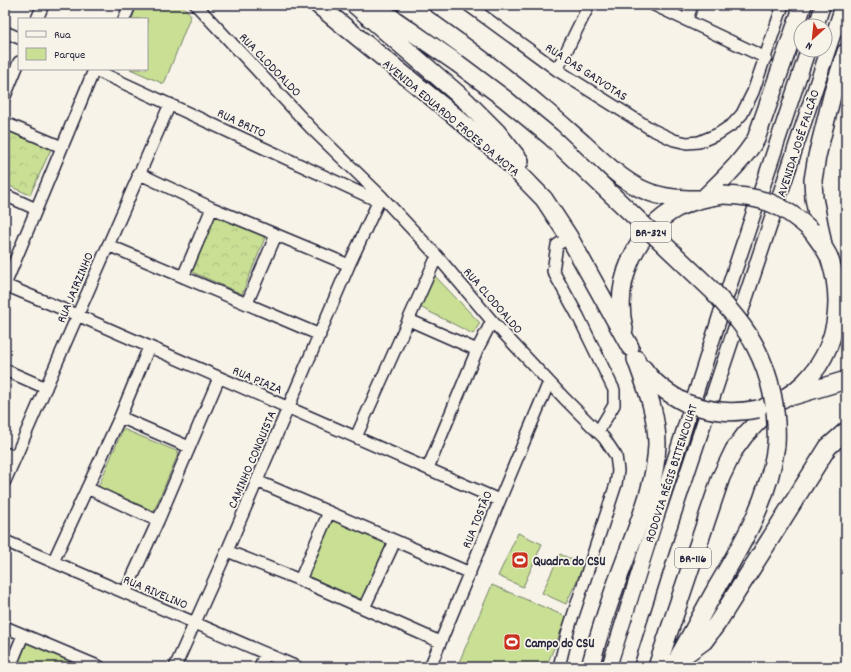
<svg xmlns="http://www.w3.org/2000/svg" width="851" height="672" font-family="Dekko,sans-serif">
  <style>
    .forest { fill: url(#forest-crowns); stroke: #758068 }
    .park { fill: #c8df94; stroke: #758068 }
    .lines { fill: none; stroke-linecap: round; stroke-linejoin: round }
    .minor-casing { stroke: #22223b; stroke-width: 14 }
    .major-casing { stroke: #22223b; stroke-width: 17 }
    .highway-casing { stroke: #22223b; stroke-width: 20 }
    .minor { stroke: #f7f3e8; stroke-width: 11 }
    .major { stroke: #f7f3e8; stroke-width: 14 }
    .highway { stroke: #f7f3e8; stroke-width: 17 }
    .highway-bridge-casing { stroke: #22223b; stroke-width: 20; stroke-linecap: butt }
    .highway-bridge { stroke: #f7f3e8; stroke-width: 17 }
    .labels { text-anchor: middle; stroke-width: 3.5; stroke-linejoin: round; paint-order: stroke }
    .shield { fill: #f7f3e8; stroke: #62616f; stroke-width: 1 }
    .shield-label { font-size: 12px; font-weight: bold; fill: #22223b }
    .street-label { font-size: 13px; fill: #22223b; stroke: #f7f3e8 }
    .poi-label { font-size: 13px; font-weight: bold; fill: #22223b; stroke: #f7f3e8; text-anchor: start }
  </style>
  <defs>
    <pattern id="forest-crowns" width="20" height="18" patternUnits="userSpaceOnUse"><rect width="20" height="18" fill="#c8df94"/><path d="M2 6a3 3 0 1 1 6 0M12 15a3 3 0 1 1 6 0" fill="none" stroke="#acbf80"/></pattern>
  </defs>
  <rect width="100%" height="100%" fill="#f7f3e8"/>
  <filter id="ink" filterUnits="userSpaceOnUse"><feTurbulence type="fractalNoise" baseFrequency=".025" numOctaves="2"/><feDisplacementMap in="SourceGraphic" scale="8" xChannelSelector="R" yChannelSelector="G"/><feConvolveMatrix kernelMatrix="1 2 1 2 8 2 1 2 1" color-interpolation-filters="sRGB"/></filter>
  <g filter="url(#ink)">
    <path class="forest" d="M5,129L51,149L30,195L5,184Z
      M217,212L267,233L242,294L192,272Z"/>
    <path class="park" d="M137,5H182L191,15L164,84L130,69H147V19H132Z
      M433,274L480,323L473,334L420,307Z
      M123,429L179,452L154,511L98,487Z
      M332,517L388,541L363,600L307,576Z
      M518,533L542,544L523,587L498,576Z
      M560,554L584,565L566,604L542,593Z
      M492,585L567,617L546,667H457Z
      M25,639L81,663L79,667H13Z"/>
    <g class="lines">
      <g class="minor-casing">
        <path id="minor" d="M196,5L311,128L381,196L437,256L492,321L565,399L604,438L616,456L618,471L616,484L567,634L559,667
          M468,5L557,70L651,129L674,140L687,143L699,142L718,134L733,124L742,114L753,92L783,5
          M654,5L766,58
          M37,19L43,5
          M124,19L130,5
          M687,20L692,5
          M5,32L19,38
          M93,69L378,201
          M557,70L589,5
          M5,96L19,62
          M5,123L62,147
          M138,173L212,208L349,265
          M5,195L36,209
          M569,237L557,245L553,271L578,316L614,390V405L598,432
          M108,245L320,335
          M183,277L212,208
          M5,285L77,315L499,500
          M5,285L94,70
          M247,303L276,235
          M409,320L477,350
          M5,370L46,388
          M120,417L189,447
          M356,437L437,256
          M5,453L15,457
          M428,468L477,350L492,321
          M5,481L170,104
          M257,481L470,573
          M87,488L158,521
          M5,541L297,667
          M227,551L300,580L440,642
          M53,562L120,417L149,347
          M300,580L329,512
          M125,593L158,521L219,378
          M364,608L395,541
          M5,627L100,667
          M10,667L23,635
          M175,667L227,551L349,265L381,196
          M260,667L265,653
          M430,667L549,382"/>
      </g>
      <g class="major-casing">
        <path id="major" d="M816,26L823,5
          M609,667L732,278L808,50
          M625,667L667,534L843,5"/>
      </g>
      <g class="highway-casing">
        <path id="highway" d="M318,5L450,112L502,156L544,199L569,237L630,347
          M355,5L466,101L497,132L520,161
          M373,5L457,63
          M406,5C452,37 498,70 541,107C556,119 570,132 585,145C600,159 616,175 634,185C654,197 675,199 698,199
          M704,198C723,179 742,162 756,139L803,5
          M823,245L814,198L813,180L817,156L834,88L846,52
          M624,329C613,281 636,230 679,207C693,200 708,197 723,195
          M643,368C654,384 670,395 686,403
          M793,396L846,380
          M765,407C827,385 851,317 829,257C825,248 818,240 812,231
          M679,656C692,633 704,610 717,587C744,541 769,499 776,445
          M675,662L704,641L718,622L828,447L846,431
          M590,667C600,629 613,591 627,555C640,519 656,483 657,444C657,414 646,387 636,359
          M657,667L721,477L734,450L745,435L775,404"/>
      </g>
      <use href="#minor" class="minor"/>
      <use href="#major" class="major"/>
      <use href="#highway" class="highway"/>
      <g class="highway-bridge-casing">
        <path id="highway-bridge" d="M457,63L505,99L551,137L712,290C727,307 744,325 755,346C771,376 778,412 776,445
          M723,195C762,196 783,204 812,231
          M686,403C713,412 731,414 758,409"/>
      </g>
      <use href="#highway-bridge" class="highway-bridge"/>
    </g>
  </g>
  <defs>
    <g id="stadium-square" transform="scale(0.9)"><rect x="-9" y="-9" width="18" height="18" rx="4" fill="#c8321e" stroke="#f7f3e8"/><path d="M0-5a6.5 5 0 1 0 0 10a6.5 5 0 1 0 0-10ZM-3.5-1.8h7v3.6h-7Z" fill="#fff"/></g>
  </defs>
  <g fill-rule="evenodd">
    <use href="#stadium-square" x="520" y="560"/>
    <use href="#stadium-square" x="512" y="642"/>
  </g>
  <g class="labels">
    <g class="shield">
      <rect x="631" y="222" width="40" height="20" rx="3"/>
      <rect x="675" y="548" width="36" height="20" rx="3"/>
    </g>
    <g class="shield-label">
      <text x="651" y="236">BR-324</text>
      <text x="693" y="562">BR-116</text>
    </g>
    <g class="street-label">
      <text transform="translate(271 64) rotate(46)" y="5">RUA CLODOALDO</text>
      <text transform="translate(587 71) rotate(33)" y="5">RUA DAS GAIVOTAS</text>
      <text transform="translate(452 117) rotate(40)" y="5">AVENIDA EDUARDO FROES DA MOTA</text>
      <text transform="translate(242 122) rotate(25)" y="5">RUA BRITO</text>
      <text transform="translate(797 143) rotate(-72)" y="5">AVENIDA JOSÉ FALCÃO</text>
      <text transform="translate(74 287) rotate(-67)" y="5">RUA JAIRZINHO</text>
      <text transform="translate(494 300) rotate(49)" y="5">RUA CLODOALDO</text>
      <text transform="translate(258 379) rotate(23)" y="5">RUA PIAZA</text>
      <text transform="translate(251 459) rotate(-67)" y="5">CAMINHO CONQUISTA</text>
      <text transform="translate(670 473) rotate(-72)" y="5">RODOVIA RÉGIS BITTENCOURT</text>
      <text transform="translate(476 519) rotate(-68)" y="5">RUA TOSTÃO</text>
      <text transform="translate(156 591) rotate(23)" y="5">RUA RIVELINO</text>
    </g>
    <g class="poi-label">
      <text x="533" y="565">Quadra do CSU</text>
      <text x="525" y="647">Campo do CSU</text>
    </g>
  </g>
  <rect width="851" height="672" fill="none" stroke="#f7f3e8" stroke-width="20"/>
  <rect x="10" y="10" width="831" height="652" fill="none" stroke="#22223b" stroke-width="1.5" filter="url(#ink)"/>
  <rect x="18" y="18" width="130" height="52" fill="#f7f3e8" stroke="#a29fa3"/>
  <rect x="26" y="31" width="20" height="6" fill="#f7f3e8" stroke="#a29fa3"/>
  <text x="54" y="38" font-size="12" fill="#22223b">Rua</text>
  <rect x="26" y="48" width="20" height="12" fill="#c8df94" stroke="#a29fa3"/>
  <text x="54" y="58" font-size="12" fill="#22223b">Parque</text>
  <g transform="translate(813 38) rotate(207)"><circle r="19" fill="#f7f3e8" stroke="#a29fa3"/>
  <path d="M0-3L7 15L0 10L-7 15Z" fill="#c8321e"/>
  <text y="-6" font-size="11" font-weight="bold" text-anchor="middle" fill="#22223b">N</text>
  </g>
</svg>
